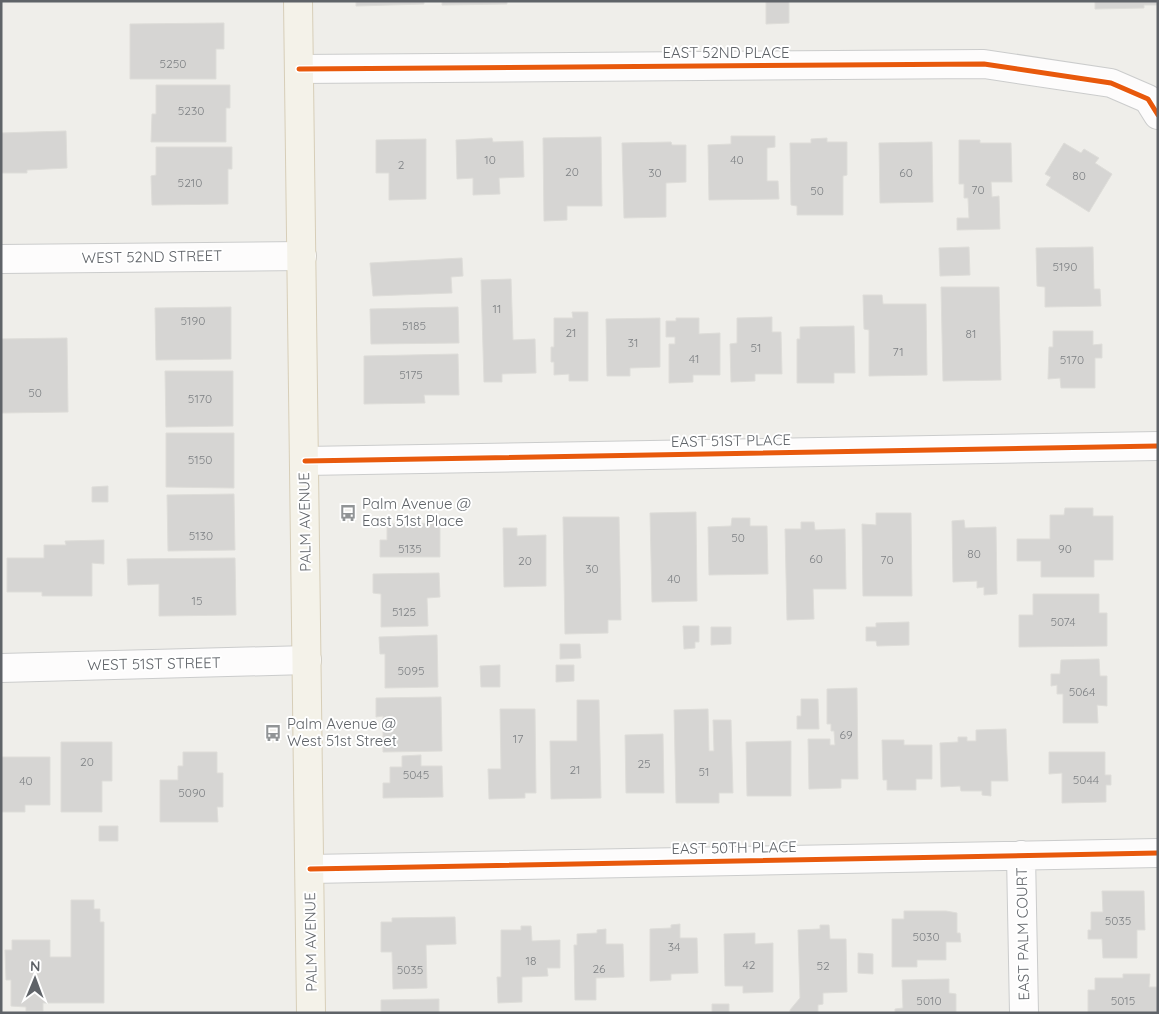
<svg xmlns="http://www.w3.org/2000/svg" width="1159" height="1014" font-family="Quicksand,sans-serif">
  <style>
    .building { fill: #d6d5d3; stroke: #deddd9 }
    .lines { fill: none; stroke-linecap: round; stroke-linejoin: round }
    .minor-casing { stroke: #cbcccc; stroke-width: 30 }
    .major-casing { stroke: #d7ceb8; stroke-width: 30 }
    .minor { stroke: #fdfcfc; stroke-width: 28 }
    .major { stroke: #f4f2e9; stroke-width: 28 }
    .cycleway-casing { stroke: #fff; stroke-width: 8 }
    .cycleway { stroke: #e8590c; stroke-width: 5 }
    .labels { text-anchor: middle; stroke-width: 4; stroke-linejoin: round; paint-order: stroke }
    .number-label { font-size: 12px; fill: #7e8184 }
    .street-label { font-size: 15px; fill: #5f6368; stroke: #fff }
    .poi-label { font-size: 15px; fill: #5f6368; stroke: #fff; text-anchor: start }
  </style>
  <rect width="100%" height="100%" fill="#efeeea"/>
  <path class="building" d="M356,1H424V4L356,6Z
    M442,1H507V4L442,5Z
    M766,1H789V23L766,24Z
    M1095,1H1158V5H1144V8L1095,9Z
    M224,23V49H216V79H130V24Z
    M156,85H230V108H226V142H151L152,114H156Z
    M66,131L67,168L27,170V173H1V133Z
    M731,136H775V147L767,148V181H778L779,199L709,200L708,145L731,144Z
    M601,137L602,206H567V220L544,221L543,138Z
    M492,138L493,142L523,141L524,177L499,178L500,194L473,195V178L457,179L456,140Z
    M827,138V142H847V175L843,176V215H797V206L791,205L790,143H811V139Z
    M426,139V199L389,200V173H376V140Z
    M959,140H980V143H1011L1012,182H991L992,197L999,196L1000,229L957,230V218H969L968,198H964V184H959Z
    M671,142L672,145H686V182L666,183V217L624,218L622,143Z
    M932,142L933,202L880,203L879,143Z
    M1064,143L1081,153L1084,149L1099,158L1095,163L1112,174L1089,212L1046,185L1051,177L1045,174Z
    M156,147H232V169H228V204L152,205L151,176L156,175Z
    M969,247L970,275L940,276L939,248Z
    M1093,247L1094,289H1100L1101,306L1045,307V287L1037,286L1036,248Z
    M462,258L463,276L451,277L452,293L373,296L370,263Z
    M511,279L513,340L535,339L536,373L502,374V382H484L481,280Z
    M941,287H999L1001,380L943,381Z
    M863,295H882L883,304H926L927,375L869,376V330L864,329Z
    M231,307V359L156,360L155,308Z
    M458,307L459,343L371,344L370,309Z
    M572,312H588V381H569V374L554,375V362H551V347H554V318H573Z
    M772,317V332H781L782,374H755V381L731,382L730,344L737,343V318Z
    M660,318V367L630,368V376H607L606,319Z
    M676,318H699V334L720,333V375H693V382L669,383V344H675V337H666V321H676Z
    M854,326L855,373H834V383H797V339H800V327Z
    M1053,331H1093V345L1102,344V358H1095V388H1061L1060,378L1048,379L1049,347H1053Z
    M67,338L68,412L1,413V339Z
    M458,354L459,395H424L425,403L364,404V356Z
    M165,371H233V426L166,427Z
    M166,433H234V488L166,487Z
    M108,486V502H92V487Z
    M234,494L235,550L168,551L167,495Z
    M1065,508H1093V516H1113V560H1094V577H1041V561H1017V539H1050V515H1064Z
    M696,512L697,601L652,602L650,513Z
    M876,513H911L912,596H863L862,524L876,525Z
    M563,517H619L621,620H608V633L565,634Z
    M732,518H750V526H767L768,574L709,575L708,527L731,526Z
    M964,520L965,528L996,527L997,594L984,595V587L977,588V581L953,582L952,521Z
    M801,522H814L815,530L845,529L846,589H813L814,619L787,620L785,529H801Z
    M440,523V557H380V540H387V524Z
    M503,528H517V536L546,535V586L504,587Z
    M104,540V564L92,563V596H42V592H7V558H44V545H66L65,541Z
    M235,558L236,615L159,616V584L128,585L127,559Z
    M439,573L440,597L427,598L428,626L381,627V594L373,593V574Z
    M1033,594H1099V613H1107V646L1019,647V615H1033Z
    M909,622V645L877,646L876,641H866V627H876V623Z
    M683,626H699V642H695V648L684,649Z
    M711,627H731V644L711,645Z
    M437,635L438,687L385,688V654H380L379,637Z
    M560,644H580L581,658L560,659Z
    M1099,659L1100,676H1107V706L1097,705L1098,723H1063V694H1057V685L1051,686V674H1060L1061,660Z
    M500,665V687H481L480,666Z
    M556,665H574V681L556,682Z
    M857,688L858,779H841V788L809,789L808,739H830V745H835L834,731H831V724H827V689Z
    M441,697L442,751L383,752V716L376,717V698Z
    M801,699H818L819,729H797V716H801Z
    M577,700H599L601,798L551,799L550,741H577Z
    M500,709H535L536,793H525V798L489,799L488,769H501Z
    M708,709L709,751H714L713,720H731L733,793H719V803H676L674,710Z
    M1006,729L1008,781H991V796L982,795V791H961L960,786L941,787L940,743L958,742V737H967V741H976V730Z
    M663,734L664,793H626L625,735Z
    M882,740H904V745H932V779H916V790H887V780H883Z
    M791,741V796H747L746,742Z
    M61,742H112V781H102V812H61Z
    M183,752H217V773H223V807H217L218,822H160V780H178V766H183Z
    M1049,752H1105V775H1111V785H1106V802L1062,803V773L1049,774Z
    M421,755V766H442L443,797L383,798V783H390V767H402V756Z
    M1,757H50V805H25V812H1Z
    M99,826H118V841H99Z
    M1102,891H1144L1145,930H1137V958H1103L1102,939H1088V930H1091V912H1103Z
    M71,900H94V909H100V922H104V1003H43V1011H26V1007L11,1006V980H6L5,950H12V940H50V957H71Z
    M904,911H946L957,913V933H960L961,942H946V960H917V967H892V919H904Z
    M455,917L456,944L426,945L427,988L393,989L392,952H381V922H392V918Z
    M680,924V938H697L698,973L671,974V980L650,981V929L671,928V925Z
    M820,925H829L830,939H846L847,992L823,993V1004L818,1005V1013H790V1010L800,998L798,930L820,929Z
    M521,926H531L532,941L560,940V968H547L548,976L522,977V1002L498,1003L497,977H501V930H521Z
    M606,929V944H623L624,977L596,978V1000H575L574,945H577V934L597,933V930Z
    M755,933V944L773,943V992L743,993V986H725L724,934Z
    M858,953L873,954V974L858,973Z
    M1123,974H1150L1149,987H1158V1013H1088V990H1095V978H1123Z
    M949,979V993L956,994V1013H895V1009L903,1008L902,980Z
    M439,999V1013H381V1000Z
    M712,1004H729V1013H712Z"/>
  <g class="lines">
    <g class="minor-casing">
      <path id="minor" d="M299,69L984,64L1111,83L1148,99L1158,115
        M1,259L302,256
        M305,461L1158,446
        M1,668L307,660
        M1021,855L1024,1013
        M310,869L1158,853"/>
    </g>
    <g class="major-casing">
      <path id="major" d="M298,1L311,1013"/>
    </g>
    <use href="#minor" class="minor"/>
    <use href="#major" class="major"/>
    <g class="cycleway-casing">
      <path id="cycleway" d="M299,69L984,64L1111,83L1148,99L1158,115
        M305,461L1158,446
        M310,869L1158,853"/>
    </g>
    <use href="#cycleway" class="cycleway"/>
  </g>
  <defs>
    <g id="bus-bare" transform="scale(1.35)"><path d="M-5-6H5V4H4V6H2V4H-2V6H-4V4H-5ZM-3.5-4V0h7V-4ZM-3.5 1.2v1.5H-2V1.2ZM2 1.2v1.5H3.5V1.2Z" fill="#919496" stroke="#fff" stroke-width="2.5" paint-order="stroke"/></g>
  </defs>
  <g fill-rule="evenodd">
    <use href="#bus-bare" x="348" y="513"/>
    <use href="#bus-bare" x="273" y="733"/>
  </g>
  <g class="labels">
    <g class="number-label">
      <text x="173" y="68">5250</text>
      <text x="191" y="115">5230</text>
      <text x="490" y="164">10</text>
      <text x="737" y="164">40</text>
      <text x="401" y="169">2</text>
      <text x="572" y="176">20</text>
      <text x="655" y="177">30</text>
      <text x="906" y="177">60</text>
      <text x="1079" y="180">80</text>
      <text x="190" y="187">5210</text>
      <text x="978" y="194">70</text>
      <text x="817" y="195">50</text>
      <text x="1065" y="271">5190</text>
      <text x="497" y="313">11</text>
      <text x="193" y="325">5190</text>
      <text x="414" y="330">5185</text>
      <text x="571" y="337">21</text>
      <text x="971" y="338">81</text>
      <text x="633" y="347">31</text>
      <text x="756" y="352">51</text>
      <text x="898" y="356">71</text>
      <text x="694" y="363">41</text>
      <text x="1072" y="364">5170</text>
      <text x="411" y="379">5175</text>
      <text x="35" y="397">50</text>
      <text x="200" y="403">5170</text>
      <text x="200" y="464">5150</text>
      <text x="201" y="540">5130</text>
      <text x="738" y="542">50</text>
      <text x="410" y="553">5135</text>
      <text x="1065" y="553">90</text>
      <text x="974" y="558">80</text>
      <text x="816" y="563">60</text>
      <text x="887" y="564">70</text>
      <text x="525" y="565">20</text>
      <text x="592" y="573">30</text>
      <text x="674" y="583">40</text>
      <text x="197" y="605">15</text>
      <text x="404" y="616">5125</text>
      <text x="1063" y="626">5074</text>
      <text x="411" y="675">5095</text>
      <text x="1082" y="696">5064</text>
      <text x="846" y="739">69</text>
      <text x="518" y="743">17</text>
      <text x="87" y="766">20</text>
      <text x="644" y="768">25</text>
      <text x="575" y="774">21</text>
      <text x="704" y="776">51</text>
      <text x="416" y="779">5045</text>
      <text x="1086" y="784">5044</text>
      <text x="26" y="785">40</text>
      <text x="192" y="797">5090</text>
      <text x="1118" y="925">5035</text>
      <text x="926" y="941">5030</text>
      <text x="674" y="951">34</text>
      <text x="531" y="965">18</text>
      <text x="749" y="969">42</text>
      <text x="823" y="970">52</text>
      <text x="599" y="973">26</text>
      <text x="410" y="974">5035</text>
      <text x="929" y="1005">5010</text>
      <text x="1123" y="1005">5015</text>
    </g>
    <g class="street-label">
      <text x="726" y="58">EAST 52ND PLACE</text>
      <text transform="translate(152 257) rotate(-1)" y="5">WEST 52ND STREET</text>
      <text transform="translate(731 441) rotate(-1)" y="5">EAST 51ST PLACE</text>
      <text transform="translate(305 522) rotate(-91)" y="5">PALM AVENUE</text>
      <text transform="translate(154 664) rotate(-1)" y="5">WEST 51ST STREET</text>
      <text transform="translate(734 848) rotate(-1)" y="5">EAST 50TH PLACE</text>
      <text transform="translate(1023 934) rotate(-91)" y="5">EAST PALM COURT</text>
      <text transform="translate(311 942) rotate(-91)" y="5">PALM AVENUE</text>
    </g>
    <g class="poi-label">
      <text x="362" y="509">Palm Avenue @<tspan x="362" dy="17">East 51st Place</tspan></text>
      <text x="287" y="729">Palm Avenue @<tspan x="287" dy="17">West 51st Street</tspan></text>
    </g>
  </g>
  <rect width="1159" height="1014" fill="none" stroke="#5f6368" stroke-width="5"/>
  <g transform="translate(35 979) rotate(1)" stroke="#ffffff" stroke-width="4" paint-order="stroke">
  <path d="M0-4L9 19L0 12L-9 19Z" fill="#5f6368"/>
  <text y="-8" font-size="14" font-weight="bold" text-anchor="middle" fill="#5f6368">N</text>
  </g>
</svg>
